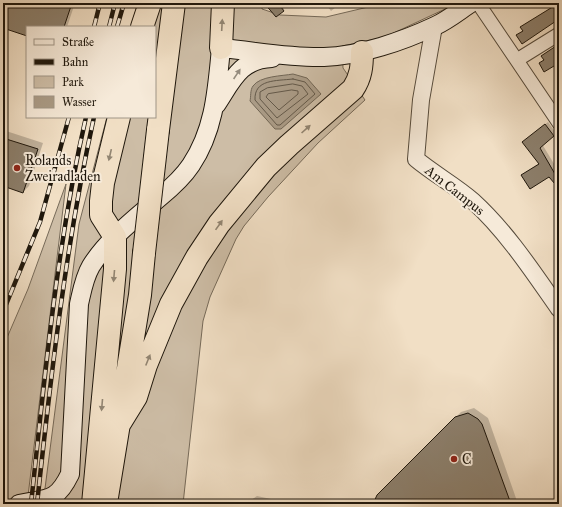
<svg xmlns="http://www.w3.org/2000/svg" width="562" height="507" font-family="'IM FELL Great Primer',serif">
  <style>
    .green { fill: #cdbda6; stroke: #766a59 }
    .water { fill: #aa9b86; stroke: #726655 }
    .shadow { fill: #0003 }
    .lines { fill: none; stroke-linecap: round; stroke-linejoin: round }
    .shore { stroke: #645949; stroke-width: 1 }
    .building { fill: #8c7f6c; stroke: #1f170c }
    .minor-casing { stroke: #54493a; stroke-width: 15 }
    .tertiary-casing { stroke: #54493a; stroke-width: 18 }
    .secondary-casing { stroke: #1f170c; stroke-width: 20 }
    .trunk-casing { stroke: #1f170c; stroke-width: 24 }
    .minor { stroke: #f6ead9; stroke-width: 13 }
    .tertiary { stroke: #f6ead9; stroke-width: 16 }
    .secondary { stroke: #f6ead9; stroke-width: 18 }
    .trunk { stroke: #f1dfc5; stroke-width: 22 }
    .rail-casing { stroke: #1f170c; stroke-width: 4.5 }
    .rail { stroke: #f6ead9; stroke-width: 3; stroke-dasharray: 9; stroke-linecap: butt }
    .trunk-bridge-casing { stroke: #1f170c; stroke-width: 24; stroke-linecap: butt }
    .trunk-bridge { stroke: #f1dfc5; stroke-width: 22 }
    .oneway { fill: #928572 }
    .oneway2 { fill: #958b7d }
    .poi-dot { fill: #8f2418; stroke: #f6ead9; stroke-width: 1.5 }
    .labels { text-anchor: middle; stroke-width: 4; stroke-linejoin: round; paint-order: stroke }
    .poi-label { font-size: 14px; fill: #1f170c; stroke: #f6ead9; text-anchor: start }
    .street-label { font-size: 14px; fill: #1f170c; stroke: #f6ead9 }
  </style>
  <rect width="100%" height="100%" fill="#f1dfc5"/>
  <filter id="stains"><feTurbulence type="fractalNoise" baseFrequency=".005" numOctaves="4"/><feColorMatrix values="0 0 0 0 .2 0 0 0 0 .09 0 0 0 0 .02 0 0 0 .5 -.17"/></filter>
  <radialGradient id="worn" r=".72"><stop offset=".6" stop-color="#630" stop-opacity="0"/><stop offset="1" stop-color="#630" stop-opacity=".3"/></radialGradient>
  <path class="green" d="M138,3H262V9L280,15L326,17L385,3H458L385,37L342,46L343,68L365,100L318,143L268,197L244,226L236,239L210,297L203,321L183,504H43L79,224L107,117H155V27H131Z
    M66,184L27,504H3V347L28,289Z"/>
  <path class="water" d="M293,74L307,78L321,94L281,129H275L250,101C251,97 250,90 253,86C260,76 282,76 293,74Z"/>
  <path class="shadow" d="M3,3H75L67,27H27V35L3,27Z
    M266,3H280L284,9L276,16Z
    M325,3H341L331,11Z
    M558,3H559V18L517,35L523,30L521,27L524,25Z
    M548,122L556,133L542,144L559,172V180L555,183L549,175H522L539,163L523,142Z
    M3,130L43,143L29,186L23,192L3,185Z
    M474,408L488,418L518,504H373L378,496L461,412Z
    M257,496L294,504H245Z"/>
  <g class="lines">
    <path class="shore" d="M293,79L305,82L315,94L280,125H277L255,100C254,79 276,81 293,79Z
      M293,84L302,86L308,94L277,118L260,99V92L267,88Z
      M292,90L298,91V94L279,110L266,97L268,94Z"/>
  </g>
  <path class="building" d="M3,3H72L64,27H27V36L3,28Z
    M264,3H278L284,11L276,17Z
    M559,3V19L522,44L516,35L523,31L520,27Z
    M559,44V63L544,72L539,63L544,60L541,56Z
    M545,124L554,136L540,148L559,181L555,184L549,177L530,189L521,175L539,164L522,142Z
    M3,138L38,149L23,193L3,186Z
    M468,413L478,419L482,424L511,504H373L377,495L455,417Z"/>
  <g class="lines">
    <g class="minor-casing">
      <path id="minor" d="M478,3L559,123
        M517,60L559,34"/>
    </g>
    <g class="tertiary-casing">
      <path id="tertiary" d="M434,26L421,100L416,159C434,174 456,186 473,201C507,232 533,272 559,309"/>
    </g>
    <g class="secondary-casing">
      <path id="secondary" d="M216,105C232,81 240,59 272,58
        M19,504C47,498 56,503 70,474L79,304C82,291 84,278 91,266C108,239 136,218 160,197C171,188 183,177 191,165C215,129 217,89 221,48C255,51 290,58 324,57C360,56 403,41 435,26C448,20 459,11 471,3"/>
    </g>
    <g class="trunk-casing">
      <path id="trunk" d="M142,27L150,3
        M221,48L223,3
        M158,130L174,3
        M120,423L136,397L146,365L171,304L197,257L219,224L266,167L289,145L353,89C361,77 362,66 362,52
        M107,497L140,295L144,253
        M93,504L115,269V237L101,215V201L103,183L119,117"/>
    </g>
    <use href="#minor" class="minor"/>
    <use href="#tertiary" class="tertiary"/>
    <use href="#secondary" class="secondary"/>
    <use href="#trunk" class="trunk"/>
    <g class="rail-casing">
      <path id="rail" d="M94,27L100,3
        M109,27L115,3
        M117,27L124,3
        M3,312L40,222L69,117
        M31,504C45,374 57,244 86,117
        M37,504C51,374 66,244 94,117"/>
    </g>
    <use href="#rail" class="rail"/>
    <g class="trunk-bridge-casing">
      <path id="trunk-bridge" d="M144,253L158,130"/>
    </g>
    <use href="#trunk-bridge" class="trunk-bridge"/>
  </g>
  <defs><path id="oneway-solid" d="M-6-.8H1V-3.2L6.5 0L1 3.2V.8H-6Z"/></defs>
  <g class="oneway">
    <use href="#oneway-solid" transform="translate(222 25) rotate(-87)"/>
    <use href="#oneway-solid" transform="translate(306 129) rotate(-42)"/>
    <use href="#oneway-solid" transform="translate(110 155) rotate(103)"/>
    <use href="#oneway-solid" transform="translate(219 225) rotate(-55)"/>
    <use href="#oneway-solid" transform="translate(114 276) rotate(95)"/>
    <use href="#oneway-solid" transform="translate(148 360) rotate(-68)"/>
    <use href="#oneway-solid" transform="translate(102 405) rotate(95)"/>
  </g>
  <use class="oneway2" href="#oneway-solid" transform="translate(237 74) rotate(-56)"/>
  <g class="poi-dot">
    <circle cx="17" cy="168" r="4"/>
    <circle cx="454" cy="459" r="4"/>
  </g>
  <g class="labels">
    <g class="poi-label">
      <text x="25" y="165">Rolands<tspan x="25" dy="16">Zweiradladen</tspan></text>
      <text x="462" y="464">C</text>
    </g>
    <g class="street-label">
      <text transform="translate(455 190) rotate(38)" y="5">Am Campus</text>
    </g>
  </g>
  <rect width="562" height="507" fill="none" stroke="#f1dfc5" stroke-width="16"/>
  <rect x="4" y="4" width="554" height="499" fill="none" stroke="#1f170c" stroke-width="2"/>
  <rect x="8" y="8" width="546" height="491" fill="none" stroke="#1f170c"/>
  <rect x="26" y="26" width="130" height="92" fill="#f6ead9" stroke="#a09687"/>
  <rect x="34" y="39" width="20" height="6" fill="#f6ead9" stroke="#a09687"/>
  <text x="62" y="46" font-size="12" fill="#1f170c">Straße</text>
  <rect x="34" y="59" width="20" height="6" fill="#1f170c" stroke="#a09687"/>
  <text x="62" y="66" font-size="12" fill="#1f170c">Bahn</text>
  <rect x="34" y="76" width="20" height="12" fill="#cdbda6" stroke="#a09687"/>
  <text x="62" y="86" font-size="12" fill="#1f170c">Park</text>
  <rect x="34" y="96" width="20" height="12" fill="#aa9b86" stroke="#a09687"/>
  <text x="62" y="106" font-size="12" fill="#1f170c">Wasser</text>
  <rect width="100%" height="100%" filter="url(#stains)"/>
  <rect width="100%" height="100%" fill="url(#worn)"/>
</svg>
